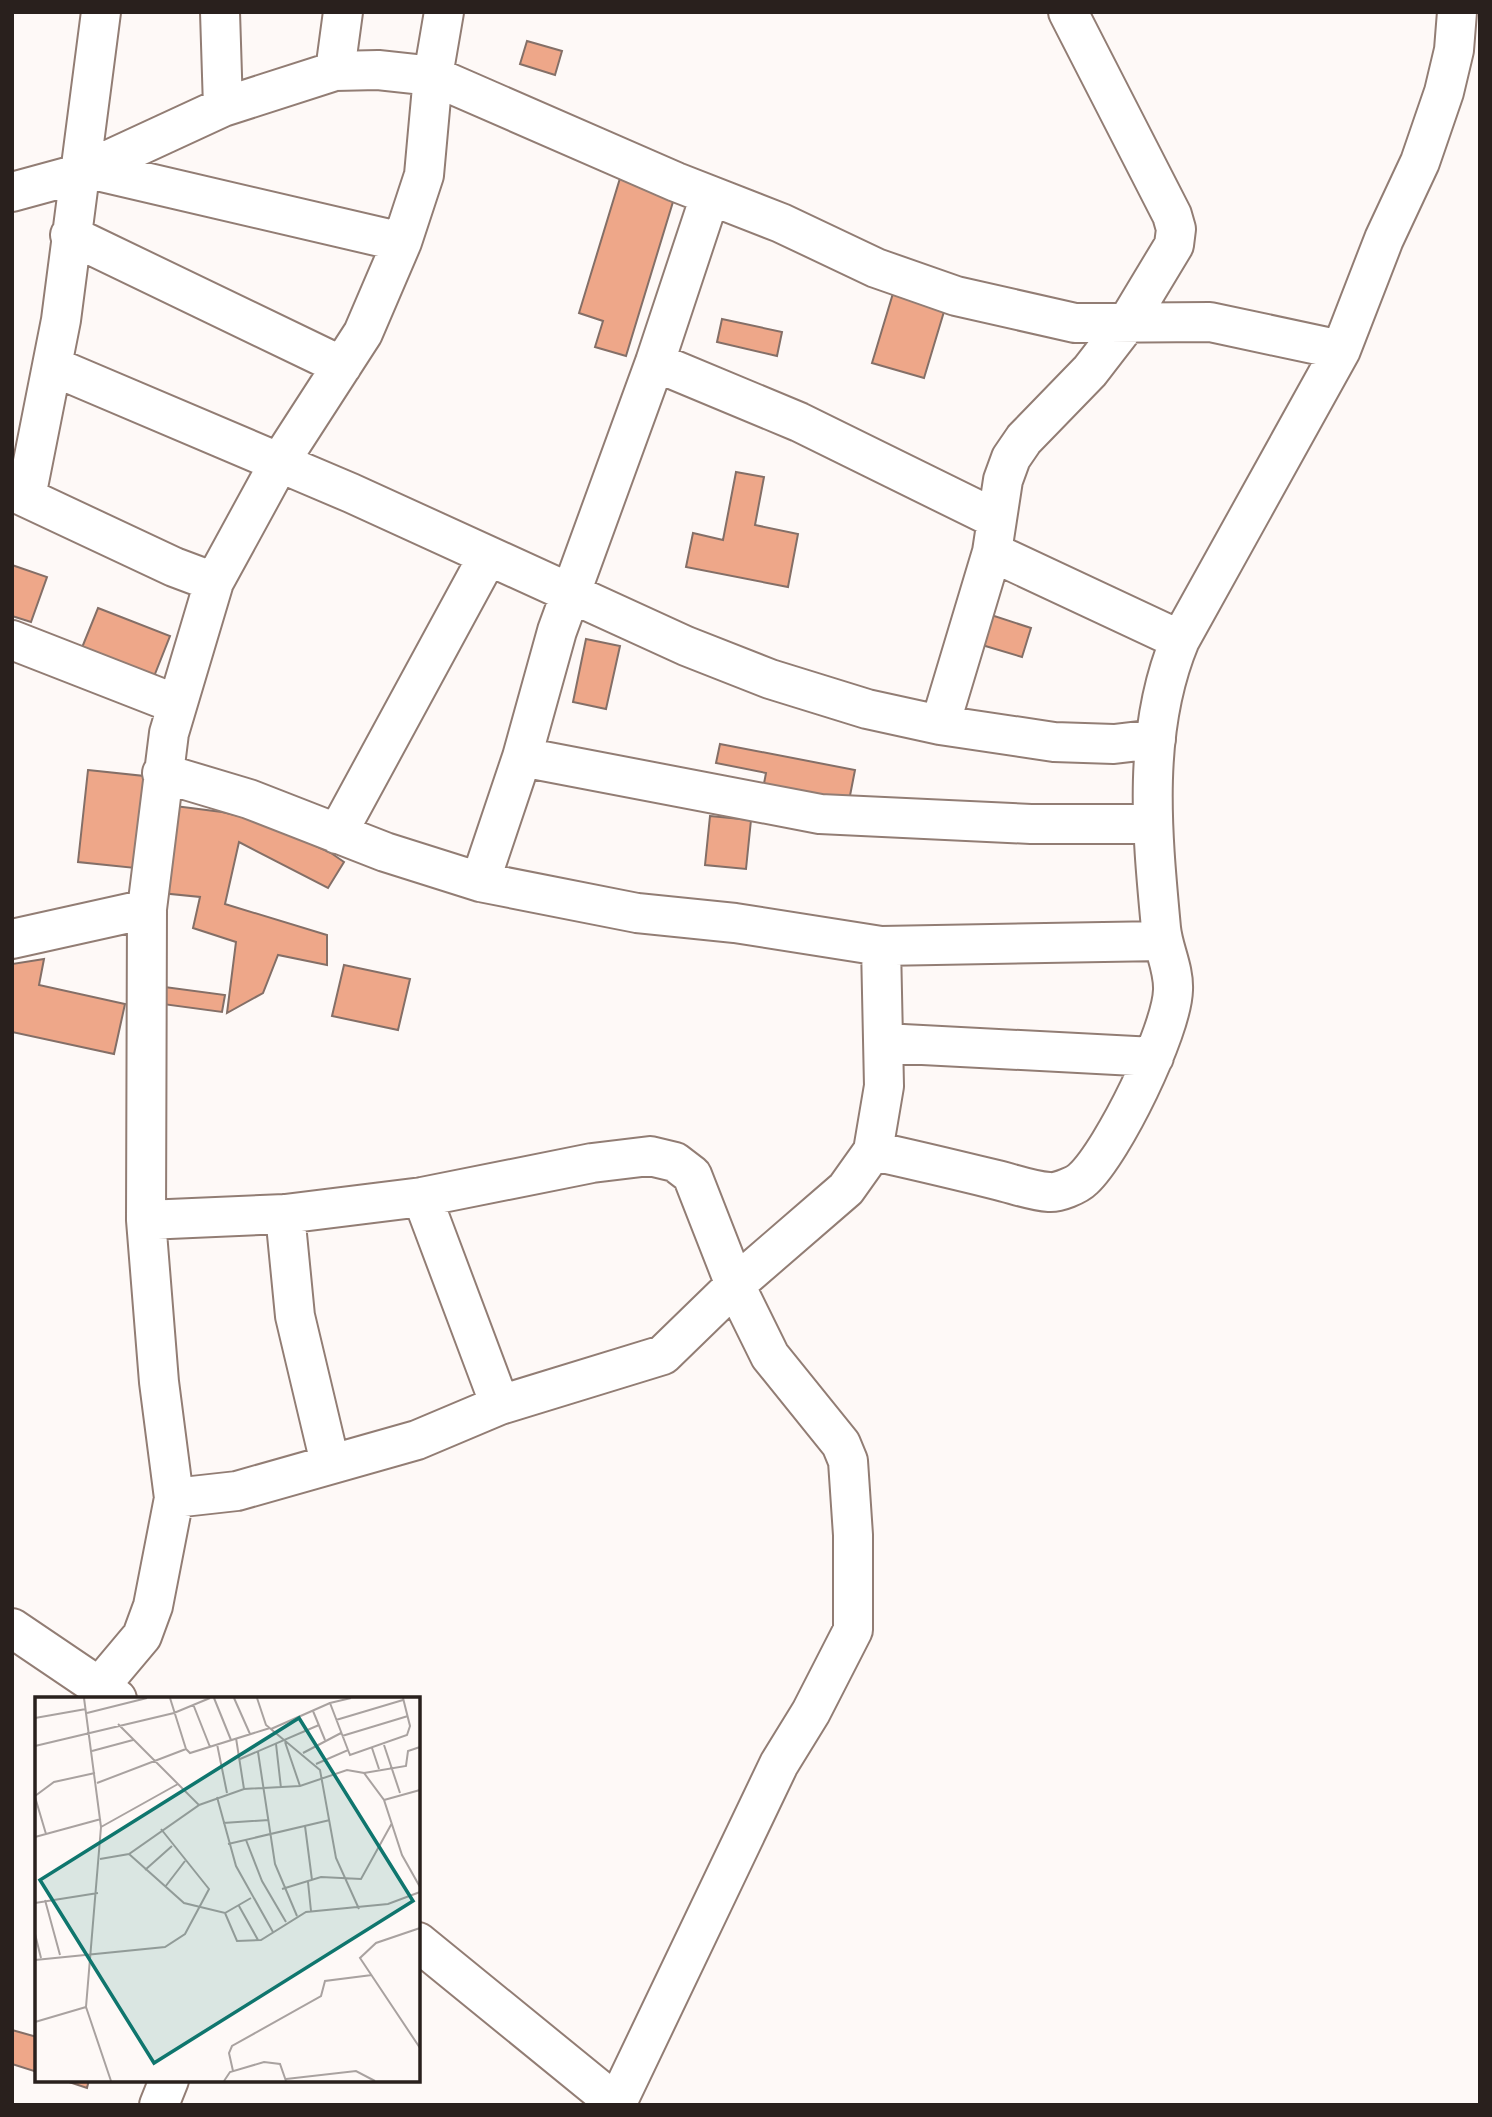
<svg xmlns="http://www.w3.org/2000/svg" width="1492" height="2117" font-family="Bitter,serif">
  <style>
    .building { fill: #eea789; stroke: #846f67; stroke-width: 2 }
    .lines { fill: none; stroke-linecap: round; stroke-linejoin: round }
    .street-casing { stroke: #927d74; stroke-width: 42 }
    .secondary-casing { stroke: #927d74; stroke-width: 42 }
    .street { stroke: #fff; stroke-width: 38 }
    .secondary { stroke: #fff; stroke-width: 38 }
    .inset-road { fill: none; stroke: #a9a2a0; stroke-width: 2 }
    .view { fill: #0f766e; fill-opacity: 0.15; stroke: #0f766e; stroke-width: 3.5 }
    .inset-edge { fill: none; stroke: #29201d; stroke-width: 3.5 }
  </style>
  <rect width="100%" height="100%" fill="#fef9f7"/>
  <path class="building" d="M527,41L562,51L555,75L520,64Z
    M621,175L676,192L626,356L595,347L603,321L579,313Z
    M894,290L946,305L924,378L872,363Z
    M722,319L782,332L777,356L717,342Z
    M736,472L764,477L755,525L798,534L788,587L686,567L693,533L723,540Z
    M12,565L47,577L31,622L12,616Z
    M98,608L170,636L153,679L81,650Z
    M982,612L1031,628L1022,657L972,642Z
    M586,639L620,646L606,709L573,702Z
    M720,744L855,770L847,811L762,794L766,773L716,763Z
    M88,770L144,776L135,868L78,862Z
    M175,806L222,812L264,822L331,853L344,862L328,888L239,842L225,904L327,935V965L278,955L263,993L227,1013L236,942L193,928L200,897L161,893Z
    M710,816L751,820L746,869L705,865Z
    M44,959L39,985L125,1004L114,1054L12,1032V964Z
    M344,965L410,979L398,1030L332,1016Z
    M157,986L225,995L222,1012L155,1003Z
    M12,2030L37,2037V2072L12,2064Z
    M63,2080H89L87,2088Z"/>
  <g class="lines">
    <g class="street-casing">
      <path id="street" d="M220,12L223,107
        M335,71L343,12
        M89,169L402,242
        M12,192L78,174L223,107L335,71L378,70L433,76L676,182L781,223L876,268L956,296L1075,323L1210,322L1341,350
        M70,235L342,366
        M655,362L799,422L996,519
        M52,366L351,493L686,646L770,679L867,709L940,725L1054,742L1114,744L1156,739
        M12,491L174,567L214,582
        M26,497L61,320L101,12
        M992,552L1180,640
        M12,640L176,704
        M940,725L992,552L1003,480L1011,458L1024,439L1090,371L1127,323L1174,245L1176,229L1172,215L1068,12
        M522,757L820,814L1031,824H1152
        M162,773L249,799L385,852L480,882L637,913L735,923L881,946L1162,941
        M337,834L488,556
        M480,882L522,757L557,631L655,362L710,196
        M147,909L169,733L214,582L279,463L363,333L402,242L424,175L433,76L444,12
        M12,939L147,909L146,1220L159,1382L174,1498L153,1606L142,1636L100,1686
        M884,1043L1154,1057
        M873,1151C915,1160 956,1170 997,1180C1014,1184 1032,1191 1049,1192C1058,1193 1077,1185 1083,1179C1113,1151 1172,1031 1173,990C1174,968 1163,949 1161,928C1152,832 1142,731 1180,640L1341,350L1384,239L1420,162L1444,92L1454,50L1457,12
        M422,1197L500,1405
        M285,1214L295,1316L330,1463
        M146,1220L285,1214L422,1197L592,1163L650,1156L675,1162L692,1175L735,1285L770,1356L841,1444L848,1461L853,1535V1630L811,1712L779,1764L616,2105
        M174,1498L237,1491L417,1440L500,1405L663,1355L735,1285L846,1189L873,1151L884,1086L881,946
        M159,2105L169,2080"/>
    </g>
    <g class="secondary-casing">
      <path id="secondary" d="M12,1628L117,1699
        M418,1942L618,2105"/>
    </g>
    <use href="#street" class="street"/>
    <use href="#secondary" class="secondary"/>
  </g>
  <g transform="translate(35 1697)">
    <rect width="385" height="385" fill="#fef9f7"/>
    <path class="inset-road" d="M49,1L66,130L51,310L76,384M135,1L151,52M179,1L196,43M199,1L215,37M222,1L231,28L285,73L301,161L324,212M158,7L175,50M278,14L290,43M52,16L112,1M0,21L51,12M301,23L368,3M236,32L295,6M307,39L373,19M201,41L209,92M250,45L265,89M182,47L192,96M241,47L246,91M349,48L365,96M0,49L139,16L175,1M337,51L344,72M313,53L295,6L316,1M57,54L98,43M223,55L240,167L262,219M268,56L306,36M205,62L284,28M281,67L313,53L315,58L372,38L375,29L368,1M329,76L371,69L373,54L385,50M62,86L151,52L155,56L235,31M0,99L19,85L60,76M0,100L11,137M182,100L201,169L238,235M349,103L385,93M164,108L209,92L265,89L312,73L329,76L349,103L367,158L385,190M188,126L234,123M270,129L277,183M66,130L143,87M0,140L66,122M211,143L227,184L251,225M193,147L295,123M94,157L149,206L190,216L216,201M65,162L94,157L164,108L83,27M110,173L137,149M273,185L276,214M130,190L150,164M247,192L286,180L326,182L357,126M10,203L25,258M0,206L63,196M204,209L223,243M190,216L202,244L226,243L271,215L353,207L385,195M385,231L341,246L325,261L385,351M0,237L6,261M0,263L130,250L150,237L174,192L126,132M0,325L51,310M198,374L194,356L197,349L286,299L290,284L337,278M251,382L321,374L340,384M189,384L195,375L229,365L245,367L251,384"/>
    <path class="view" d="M264,21L378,204L119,366L5,183Z"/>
    <rect width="385" height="385" class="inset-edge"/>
  </g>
  <rect width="1492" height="2117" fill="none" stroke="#29201d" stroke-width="28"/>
</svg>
